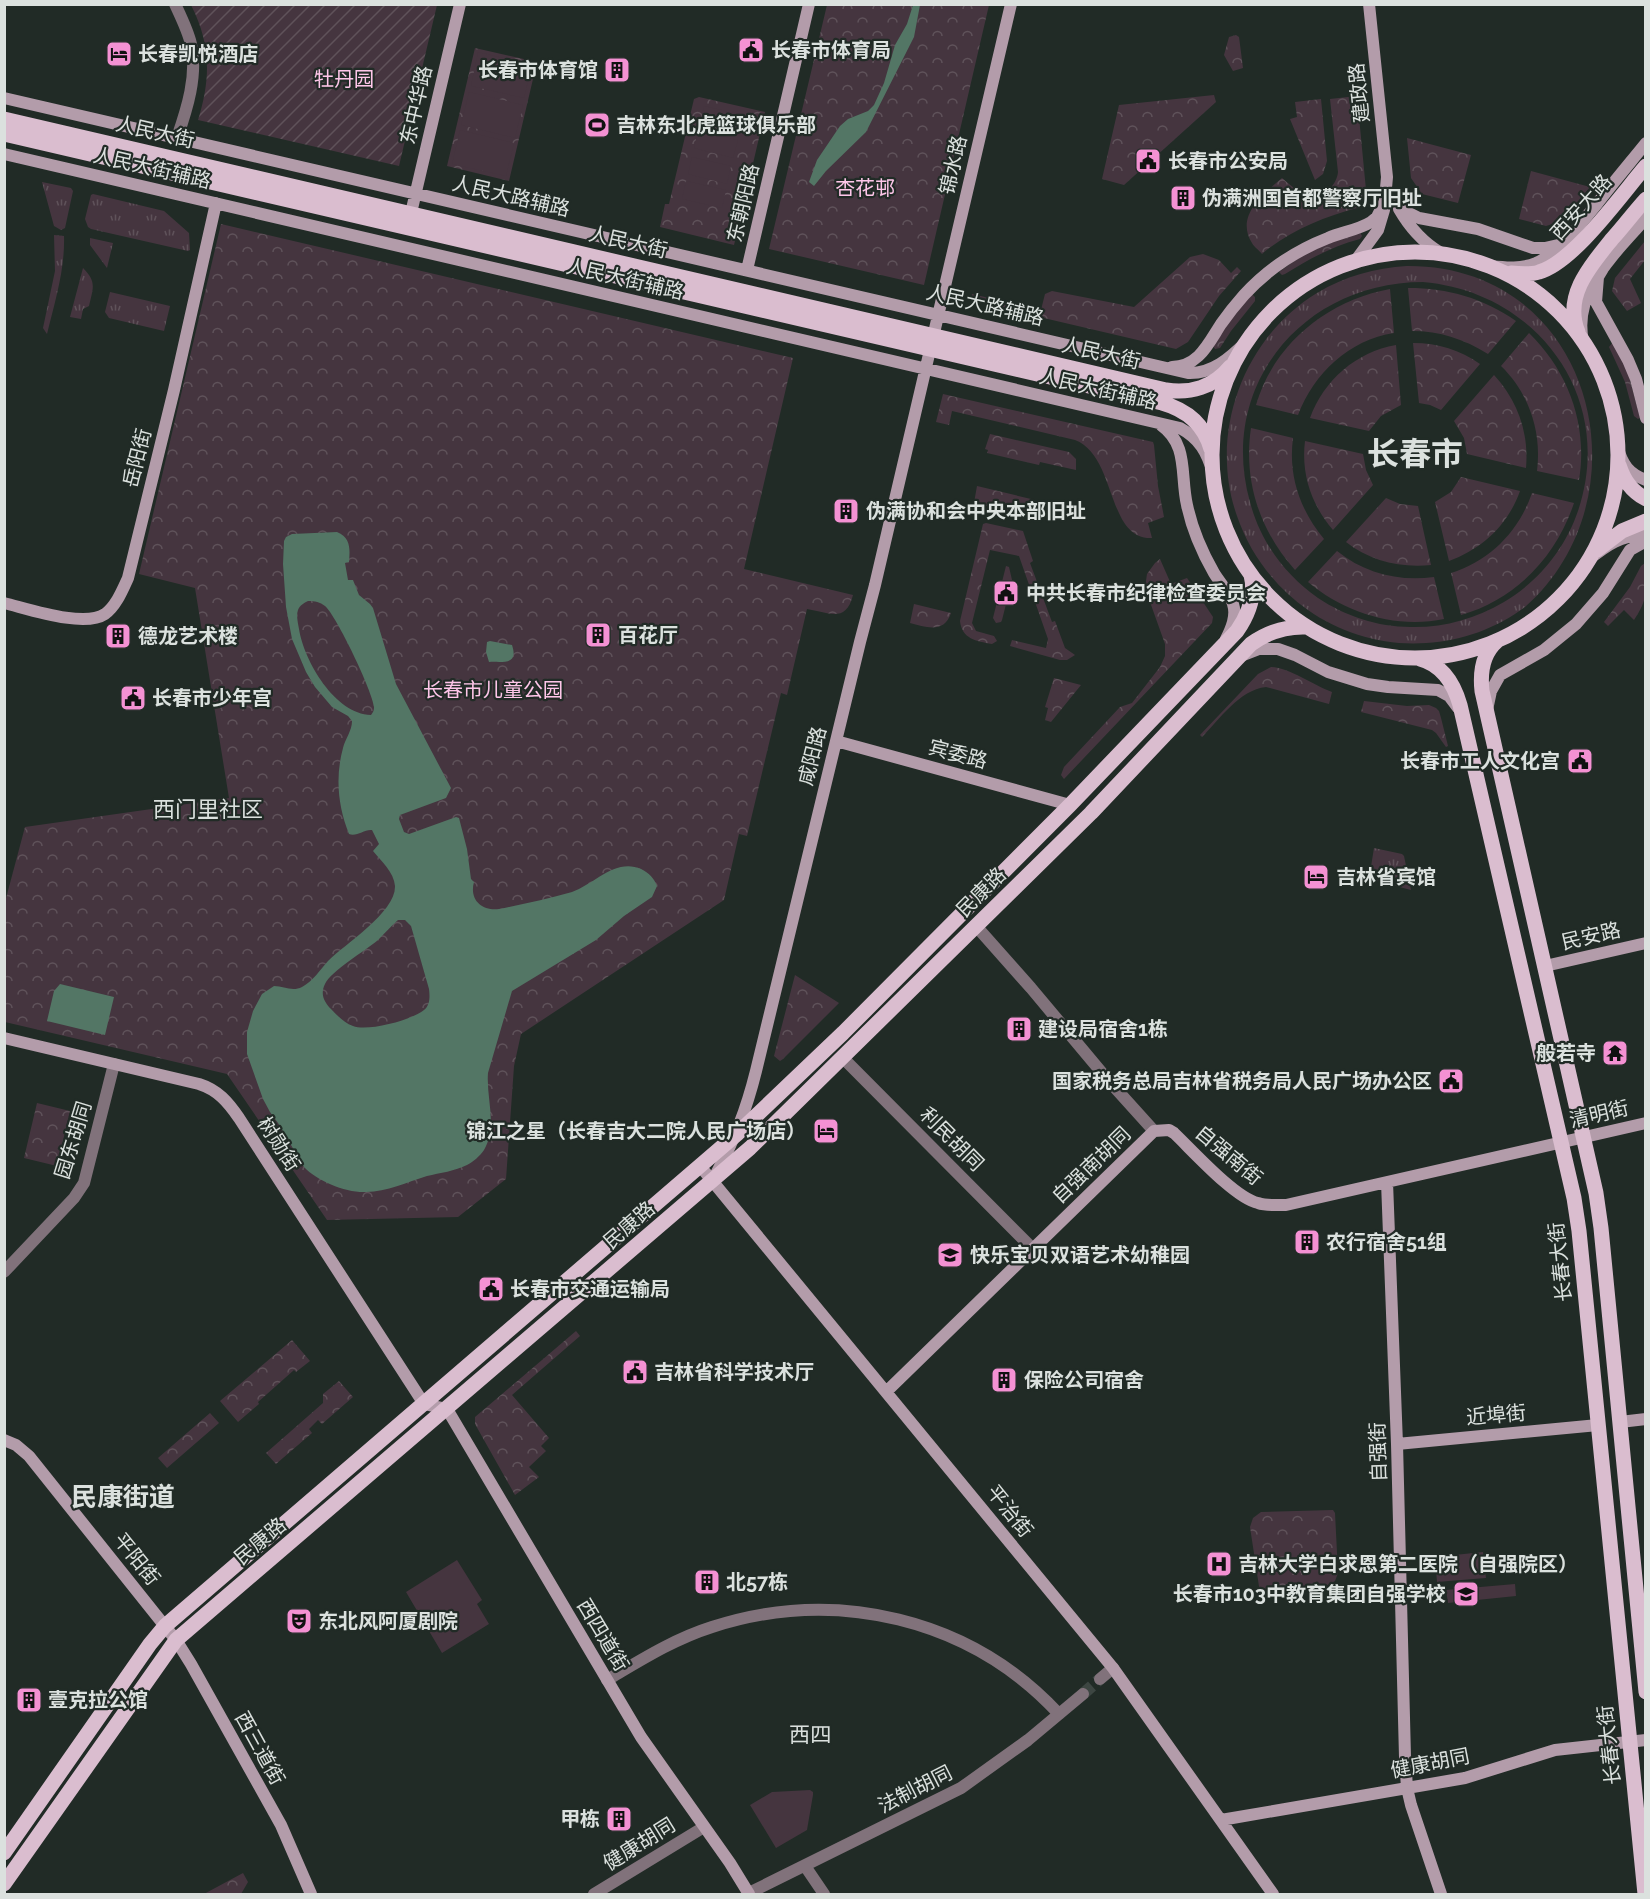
<svg xmlns="http://www.w3.org/2000/svg" width="1650" height="1899" font-family="Raleway,'Noto Sans SC',sans-serif">
  <style>
    .grass { fill: url(#grass-tufts); fill-rule: evenodd }
    .forest { fill: url(#forest-crowns) }
    .garden { fill: url(#garden-furrows) }
    .pitch { fill: #45353f }
    .water { fill: #537665; fill-rule: evenodd }
    .lines { fill: none; stroke-linecap: round; stroke-linejoin: round }
    .street-tunnel { stroke: #3d4642; stroke-width: 12; stroke-dasharray: 12 6; stroke-linecap: butt }
    .street { stroke: #81727b; stroke-width: 12 }
    .secondary { stroke: #b39caa; stroke-width: 12 }
    .primary { stroke: #dabdcf; stroke-width: 15 }
    .labels { text-anchor: middle; stroke-width: 4.5; stroke-linejoin: round; paint-order: stroke }
    .poi-label { font-size: 20px; font-weight: bold; fill: #dbe1de; stroke: #212b26; text-anchor: start }
    .park-label { font-size: 20px; fill: #fec6e9; stroke: #212b26 }
    .street-label { font-size: 20px; fill: #dbe1de; stroke: #212b26 }
    .neighbourhood-label { font-size: 21px; fill: #dbe1de; stroke: #212b26 }
    .quarter-label { font-size: 22px; fill: #dbe1de; stroke: #212b26 }
    .district-label { font-size: 26px; font-weight: bold; fill: #dbe1de; stroke: #212b26 }
    .town-label { font-size: 32px; font-weight: bold; fill: #dbe1de; stroke: #212b26 }
  </style>
  <defs>
    <pattern id="grass-tufts" width="24" height="20" patternUnits="userSpaceOnUse" patternTransform="scale(1.5)"><rect width="24" height="20" fill="#45353f"/><path d="M3 7l-1-3M5 7V3M7 7l1-3M15 17l-1-3M17 17v-4M19 17l1-3" fill="none" stroke="#5f525a"/></pattern>
    <pattern id="forest-crowns" width="20" height="18" patternUnits="userSpaceOnUse" patternTransform="scale(1.5)"><rect width="20" height="18" fill="#45353f"/><path d="M2 6a3 3 0 1 1 6 0M12 15a3 3 0 1 1 6 0" fill="none" stroke="#5f525a"/></pattern>
    <pattern id="garden-furrows" width="10" height="10" patternUnits="userSpaceOnUse" patternTransform="scale(1.5)"><rect width="10" height="10" fill="#45353f"/><path d="M-1 1l2-2M0 10L10 0M9 11l2-2" fill="none" stroke="#5f525a"/></pattern>
  </defs>
  <rect width="100%" height="100%" fill="#212b26"/>
  <path class="grass" d="M42,182L71,188L73,191L65,228L61,230L54,226Z
    M93,194L164,211L189,233L190,250L188,251L91,229L88,227L85,219L91,195Z
    M54,235L64,236C65,270 55,301 47,334L43,328L55,271Z
    M90,238L113,243L107,268L90,245Z
    M1407,266C1595,265 1650,497 1525,607C1497,628 1462,641 1426,643C1384,646 1342,634 1308,610C1275,587 1250,554 1237,516C1208,434 1243,338 1317,293C1345,276 1375,268 1407,266ZM1423,282C1538,292 1616,398 1578,511C1565,549 1538,582 1504,602C1475,619 1443,628 1410,627C1378,627 1345,616 1318,598C1285,575 1260,541 1250,502C1217,385 1304,282 1423,282Z
    M83,268C97,282 93,288 89,306L83,309L81,319L70,317Z
    M110,292L170,306L164,331L109,318L105,312Z
    M1374,848L1402,854L1404,856L1411,890L1369,879Z"/>
  <path class="forest" d="M827,5H989L924,285L769,249Z
    M1236,35L1239,37L1243,68L1233,71L1224,55L1229,37Z
    M475,48L537,62L509,181L447,166Z
    M1214,95L1216,102L1124,185L1102,179L1119,105Z
    M1357,96L1366,190L1357,208C1323,217 1289,231 1262,254C1259,250 1254,247 1252,243C1235,216 1263,194 1282,178C1289,184 1298,192 1306,196C1320,202 1337,186 1338,172L1330,99Z
    M699,97L765,112L734,245L660,227L665,204H669L694,99Z
    M1321,99L1327,161L1323,174L1315,180L1290,119L1297,117L1295,102Z
    M1407,138L1471,155L1458,203L1422,194L1411,178Z
    M1531,171L1590,187L1562,221L1546,226L1519,219Z
    M221,224L793,358L744,569L853,595C846,624 828,612 807,609L787,695L781,693L747,836L739,834L724,900L521,1034L514,1066L506,1179L458,1217L327,1220L227,1074L5,1022V902L25,827L229,798L195,588L139,574Z
    M1360,232L1362,236L1360,239C1333,246 1309,259 1285,274L1282,275L1279,272L1311,249Z
    M1645,241V260L1630,279L1641,303L1627,311L1612,291L1615,278Z
    M1203,254L1219,260L1231,273L1237,267L1241,271L1219,296L1188,342L1176,349L971,301L972,294L1041,310L1045,294L1052,291L1134,307L1190,257Z
    M1408,288C1448,288 1483,298 1516,321L1488,354C1464,339 1440,331 1412,331Z
    M1390,289L1394,333C1349,340 1314,373 1298,415L1256,405C1274,343 1329,300 1390,289Z
    M1252,294L1255,297V301L1231,331L1220,348L1215,349L1213,346L1224,327Z
    M1529,333C1569,372 1588,426 1579,480L1537,471C1542,432 1529,393 1501,366Z
    M1613,342L1625,361L1640,418L1638,419L1634,416L1625,382L1609,347Z
    M1413,343C1438,343 1460,350 1480,364L1441,410L1430,405L1419,403Z
    M1396,345L1401,405L1381,416L1369,431L1310,418C1324,380 1356,352 1396,345Z
    M1494,375C1518,401 1529,433 1526,468L1467,454L1464,438L1454,421Z
    M943,394L1153,442L1154,445L1158,486L1164,517L1148,523L1152,538C1106,540 1117,456 1075,440L952,411L949,425L936,422Z
    M1251,428L1293,438C1288,476 1300,510 1324,539L1295,570C1260,531 1243,481 1251,428Z
    M990,434L1069,452L1076,459V470L1040,462L1039,465L987,453L988,450L985,449Z
    M1305,441L1363,454L1366,470L1373,485L1333,530C1311,504 1301,474 1305,441Z
    M1461,477L1520,491C1508,525 1482,549 1449,561L1435,502L1451,492Z
    M977,486L1031,499L1027,516L974,503Z
    M1532,493L1574,503C1556,557 1516,599 1461,615L1451,573C1490,561 1519,531 1532,493Z
    M1386,498L1400,504L1418,506L1431,565C1400,568 1370,561 1346,542Z
    M986,523L1023,531L1033,561L1030,563L1052,622L1055,621L1065,648L1075,655L1067,660H1060L1010,646L1012,640L1046,648L1048,639L1019,556L990,550L972,623L976,631L994,636L997,641L992,644C976,641 962,639 960,621L983,524Z
    M1337,551C1364,573 1399,582 1434,577L1444,619C1396,629 1345,613 1308,582Z
    M1160,559L1171,584L1187,578L1213,617L1212,623L1064,779L1061,775L1064,767L1120,707L1132,703L1160,667L1165,656V644L1145,588L1147,574L1155,563Z
    M1645,563C1646,589 1649,598 1634,620L1624,610L1608,626L1604,622L1630,587L1641,566Z
    M1006,566L1009,567L1012,580L1002,620L1001,622L996,623L993,618Z
    M914,604L951,613C944,634 926,627 910,623Z
    M1271,667C1290,668 1313,685 1332,692L1329,704L1266,687C1239,690 1220,719 1202,737L1200,735L1258,674Z
    M1054,678L1081,685L1051,722L1045,720L1048,708L1045,707Z
    M1364,701L1407,706L1429,705L1436,708L1439,711L1441,718L1448,746L1446,747L1436,733L1432,730L1361,712Z
    M795,975L839,1003L783,1059L780,1061L774,1056Z
    M37,1103L70,1111L57,1166L24,1158Z
    M576,1331L580,1336L512,1395L549,1438L541,1446L546,1451L529,1467L539,1477L515,1495L475,1424V1417Z
    M292,1340L310,1361L296,1372L294,1370L258,1402L259,1404L238,1422L220,1401Z
    M339,1381L353,1397L322,1424L318,1420L309,1429L312,1433L276,1464L266,1453L323,1403V1394Z
    M210,1413L219,1423L167,1468L158,1458Z
    M1333,1510L1335,1513L1338,1573L1335,1581L1328,1585L1260,1593L1250,1527L1253,1518L1261,1512Z
    M243,1873L248,1882L241,1894H204Z"/>
  <path class="garden" d="M191,5H437L399,166L198,120C211,78 211,44 191,5Z"/>
  <path class="pitch" d="M478,52L532,65L524,98L471,86Z
    M469,92L523,105L515,138L461,125Z
    M704,106L743,115L739,133L700,124Z
    M460,130L514,143L506,176L452,164Z
    M698,131L738,140L733,158L694,148Z
    M692,157L731,166L727,184L688,174Z
    M686,181L726,190L722,208L682,199Z
    M1483,1552L1486,1578L1437,1582L1435,1557Z
    M457,1560L482,1600L477,1604L489,1624L442,1653L406,1592Z
    M1515,1584L1516,1596L1448,1603L1446,1590Z
    M810,1790L813,1792V1795L807,1830L776,1848L750,1805L772,1792Z"/>
  <path class="water" d="M913,5H920L914,37L866,132L826,171L814,186L809,182L817,160L840,126L848,119L868,111L874,105L884,83L895,45L907,24Z
    M337,532C351,538 350,549 349,562L345,563L348,580H353L359,595L370,604L373,608L396,684L451,788L446,798L400,815L399,819L404,832L409,834L456,817L459,818L467,849L471,879L474,882C469,900 482,911 499,909C523,904 548,899 572,892C595,884 615,858 641,869C649,873 654,878 657,886L652,897L624,916L596,940L512,991L488,1073C486,1099 498,1126 484,1150C480,1156 473,1162 467,1165C455,1171 440,1173 427,1176C407,1182 387,1192 366,1192C346,1193 317,1181 304,1167L278,1123L270,1112L263,1099L247,1054V1032L253,1011L262,994L274,986C284,986 292,992 302,987C313,981 320,970 328,961C345,944 396,912 395,886C394,872 381,861 373,851L379,844L372,830C364,829 357,837 349,834C338,807 335,777 343,748C345,739 352,731 352,721L348,716L332,707L315,687L306,672L292,639L286,607L283,564L284,541L286,537L292,534ZM308,601C315,601 320,602 325,606C336,615 373,692 374,707C374,711 373,712 371,715C335,714 304,661 299,629C298,623 296,616 298,610C300,605 304,603 308,601ZM398,920H405L411,926L429,989C430,997 430,1005 424,1010C412,1020 367,1032 353,1026C344,1023 338,1016 331,1009C324,1002 320,994 325,984C331,971 365,951 378,940C385,933 391,926 398,920Z
    M490,641L512,645C519,666 502,661 489,662L486,652L487,642Z
    M60,984L114,997L105,1035L47,1021L54,991Z"/>
  <g class="lines">
    <path class="street-tunnel" d="M1083,1694L1100,1679"/>
    <path class="street" d="M175,4C181,17 188,31 191,44C198,75 187,109 177,138
      M976,926L1031,988L1108,1080L1154,1131
      M843,1058L1033,1249
      M4,1272L74,1198L84,1183L114,1064
      M1100,1679L1113,1668
      M607,1680C641,1660 674,1639 712,1627C836,1587 970,1618 1059,1714
      M805,1866L824,1894
      M749,1893L961,1788L1028,1740L1083,1694
      M594,1894L704,1827"/>
    <path class="secondary" d="M4,98L1188,373C1212,374 1230,358 1246,342
      M4,154L1180,428C1200,439 1207,452 1213,473
      M1395,201L1409,213L1419,218L1478,229L1533,248H1545L1558,245
      M1399,209C1410,228 1422,242 1441,253
      M411,213L460,4
      M1356,260L1378,230L1384,210L1387,177L1369,4
      M1491,266C1507,268 1521,269 1536,263C1561,252 1579,225 1596,205C1612,184 1629,164 1646,143
      M1604,267L1598,277L1596,302L1628,360L1636,379L1646,418
      M747,270L809,4
      M1583,341C1572,291 1616,253 1646,218
      M1172,367C1199,366 1208,344 1221,324C1228,314 1236,304 1244,295C1267,270 1297,250 1328,238C1342,232 1358,230 1371,222L1377,217L1385,201
      M1161,425C1189,445 1180,475 1187,505C1192,529 1202,552 1214,573C1220,583 1230,593 1233,604C1237,616 1231,629 1226,639
      M1618,448C1622,464 1629,474 1646,480
      M1588,560C1606,546 1621,534 1646,536
      M4,603C29,609 84,628 105,614C116,606 122,591 128,578L174,390L216,203
      M1241,656L1259,649H1278L1295,655L1328,672L1367,684L1388,687L1438,690L1449,696L1458,708
      M1487,710L1491,691L1500,675L1544,650L1576,624L1603,593L1630,550L1646,541
      M836,741L1070,805
      M1545,966L1646,943
      M4,1038L199,1084C218,1090 228,1102 239,1118L424,1404L447,1409L641,1737L730,1863L749,1894
      M700,1166L1113,1668L1273,1894
      M716,1174C735,1138 746,1111 756,1071L860,642L875,585L1011,4
      M887,1391L1154,1131L1169,1130L1174,1133C1193,1151 1235,1198 1258,1203C1267,1206 1277,1205 1286,1205L1387,1182
      M1620,1422L1646,1419
      M4,1440L16,1445L29,1456L176,1640L191,1664L281,1825L311,1894
      M1397,1444L1598,1425
      M1221,1820L1465,1778L1555,1750L1646,1740
      M1441,1894L1411,1805L1407,1788L1405,1757L1397,1444L1387,1182L1646,1123"/>
    <path class="primary" d="M4,119L1166,390C1190,394 1214,387 1230,367
      M4,134L1162,403C1187,410 1204,424 1211,449
      M1212 455a203 203 0 1 1 406 0a203 203 0 1 1-406 0Z
      M1511,273C1520,274 1530,275 1539,272C1574,262 1621,195 1646,166
      M1578,332C1563,296 1591,265 1612,239C1624,226 1634,212 1646,199
      M1619,465C1624,480 1631,491 1646,499
      M1597,550L1622,531L1646,521
      M1497,641C1482,654 1480,673 1482,691L1596,1193L1601,1228L1646,1692
      M1420,659C1443,665 1454,684 1460,705L1574,1198L1579,1231L1645,1894
      M4,1853L150,1644L165,1626L737,1134L843,1033L1070,805L1237,631C1248,615 1256,595 1251,575
      M4,1884L176,1640L750,1148L1091,813L1251,644C1268,632 1286,626 1307,627"/>
  </g>
  <defs>
    <g id="civic-square" transform="scale(1.35)"><rect x="-9" y="-9" width="18" height="18" rx="4" fill="#f491d3" stroke="#212b26"/><path d="M-.6-6.5H3V-4.5H.6V-3L4-1V1h2V6H-6V1h2V-1L-.6-3ZM-1.2 2.5V6h2.4V2.5Z" fill="#111"/></g>
    <g id="hotel-square" transform="scale(1.35)"><rect x="-9" y="-9" width="18" height="18" rx="4" fill="#f491d3" stroke="#212b26"/><path d="M-6-4.5h1.5V1H6V5H4.5V3h-9V5H-6ZM-4 0a1.8 1.8 0 1 1 3.6 0ZM.5 0V-2.5h3Q6-2.5 6 0Z" fill="#111"/></g>
    <g id="building-square" transform="scale(1.35)"><rect x="-9" y="-9" width="18" height="18" rx="4" fill="#f491d3" stroke="#212b26"/><path d="M-4-6H4V6H1V3H-1V6H-4ZM-2.5-4.3h1.7v1.8h-1.7ZM.8-4.3h1.7v1.8H.8ZM-2.5-1h1.7V.8h-1.7ZM.8-1h1.7V.8H.8Z" fill="#111"/></g>
    <g id="stadium-square" transform="scale(1.35)"><rect x="-9" y="-9" width="18" height="18" rx="4" fill="#f491d3" stroke="#212b26"/><path d="M0-5a6.5 5 0 1 0 0 10a6.5 5 0 1 0 0-10ZM-3.5-1.8h7v3.6h-7Z" fill="#111"/></g>
    <g id="temple-square" transform="scale(1.35)"><rect x="-9" y="-9" width="18" height="18" rx="4" fill="#f491d3" stroke="#212b26"/><path d="M0-6L5-2H3V0L6.5 2.5H4V6H1.5V3h-3V6H-4V2.5H-6.5L-3 0V-2H-5Z" fill="#111"/></g>
    <g id="school-square" transform="scale(1.35)"><rect x="-9" y="-9" width="18" height="18" rx="4" fill="#f491d3" stroke="#212b26"/><path d="M0-5L7-2L0 1L-7-2ZM-4 1L0 2.5L4 1V4Q0 6-4 4Z" fill="#111"/></g>
    <g id="hospital-square" transform="scale(1.35)"><rect x="-9" y="-9" width="18" height="18" rx="4" fill="#f491d3" stroke="#212b26"/><path d="M-5-5h3v3.5h4V-5h3V5h-3V1.5h-4V5h-3Z" fill="#111"/></g>
    <g id="theatre-square" transform="scale(1.35)"><rect x="-9" y="-9" width="18" height="18" rx="4" fill="#f491d3" stroke="#212b26"/><path d="M-5-5.5Q0-4 5-5.5V0Q5 5 0 6Q-5 5-5 0ZM-3.3-2.5H-1v1.5H-3.3ZM1-2.5H3.3v1.5H1ZM-2.8 1Q0 5.5 2.8 1Z" fill="#111"/></g>
  </defs>
  <g fill-rule="evenodd">
    <use href="#civic-square" x="751" y="50"/>
    <use href="#hotel-square" x="119" y="54"/>
    <use href="#building-square" x="617" y="70"/>
    <use href="#stadium-square" x="597" y="125"/>
    <use href="#civic-square" x="1148" y="161"/>
    <use href="#building-square" x="1183" y="198"/>
    <use href="#building-square" x="846" y="511"/>
    <use href="#civic-square" x="1006" y="593"/>
    <use href="#building-square" x="598" y="635"/>
    <use href="#building-square" x="118" y="636"/>
    <use href="#civic-square" x="133" y="698"/>
    <use href="#civic-square" x="1580" y="761"/>
    <use href="#hotel-square" x="1316" y="877"/>
    <use href="#building-square" x="1019" y="1029"/>
    <use href="#temple-square" x="1615" y="1053"/>
    <use href="#civic-square" x="1451" y="1081"/>
    <use href="#hotel-square" x="826" y="1131"/>
    <use href="#building-square" x="1307" y="1242"/>
    <use href="#school-square" x="950" y="1255"/>
    <use href="#civic-square" x="491" y="1289"/>
    <use href="#civic-square" x="635" y="1372"/>
    <use href="#building-square" x="1004" y="1380"/>
    <use href="#hospital-square" x="1219" y="1564"/>
    <use href="#building-square" x="707" y="1582"/>
    <use href="#school-square" x="1466" y="1594"/>
    <use href="#theatre-square" x="299" y="1621"/>
    <use href="#building-square" x="29" y="1700"/>
    <use href="#building-square" x="619" y="1819"/>
  </g>
  <g class="labels">
    <g class="poi-label">
      <text x="771" y="57">长春市体育局</text>
      <text x="138" y="61">长春凯悦酒店</text>
      <text x="598" y="77" text-anchor="end">长春市体育馆</text>
      <text x="616" y="132">吉林东北虎篮球俱乐部</text>
      <text x="1168" y="168">长春市公安局</text>
      <text x="1202" y="205">伪满洲国首都警察厅旧址</text>
      <text x="866" y="518">伪满协和会中央本部旧址</text>
      <text x="1026" y="600">中共长春市纪律检查委员会</text>
      <text x="618" y="642">百花厅</text>
      <text x="138" y="643">德龙艺术楼</text>
      <text x="152" y="705">长春市少年宫</text>
      <text x="1560" y="768" text-anchor="end">长春市工人文化宫</text>
      <text x="1336" y="884">吉林省宾馆</text>
      <text x="1038" y="1036">建设局宿舍1栋</text>
      <text x="1596" y="1060" text-anchor="end">般若寺</text>
      <text x="1432" y="1088" text-anchor="end">国家税务总局吉林省税务局人民广场办公区</text>
      <text x="806" y="1138" text-anchor="end">锦江之星（长春吉大二院人民广场店）</text>
      <text x="1326" y="1249">农行宿舍51组</text>
      <text x="970" y="1262">快乐宝贝双语艺术幼稚园</text>
      <text x="510" y="1296">长春市交通运输局</text>
      <text x="654" y="1379">吉林省科学技术厅</text>
      <text x="1024" y="1387">保险公司宿舍</text>
      <text x="1238" y="1571">吉林大学白求恩第二医院（自强院区）</text>
      <text x="726" y="1589">北57栋</text>
      <text x="1446" y="1601" text-anchor="end">长春市103中教育集团自强学校</text>
      <text x="318" y="1628">东北风阿厦剧院</text>
      <text x="48" y="1707">壹克拉公馆</text>
      <text x="600" y="1826" text-anchor="end">甲栋</text>
    </g>
    <g class="park-label">
      <text x="344" y="86">牡丹园</text>
      <text x="865" y="195">杏花邨</text>
      <text x="493" y="697">长春市儿童公园</text>
    </g>
    <g class="street-label">
      <text transform="translate(1359 93) rotate(-96)" y="7">建政路</text>
      <text transform="translate(416 105) rotate(-77)" y="7">东中华路</text>
      <text transform="translate(155 132) rotate(13)" y="7">人民大街</text>
      <text transform="translate(953 165) rotate(-77)" y="7">锦水路</text>
      <text transform="translate(152 168) rotate(13)" y="7">人民大街辅路</text>
      <text transform="translate(511 196) rotate(13)" y="7">人民大路辅路</text>
      <text transform="translate(743 203) rotate(-77)" y="7">东朝阳路</text>
      <text transform="translate(1581 207) rotate(-48)" y="7">西安大路</text>
      <text transform="translate(628 242) rotate(13)" y="7">人民大街</text>
      <text transform="translate(625 279) rotate(13)" y="7">人民大街辅路</text>
      <text transform="translate(985 305) rotate(13)" y="7">人民大路辅路</text>
      <text transform="translate(1101 353) rotate(13)" y="7">人民大街</text>
      <text transform="translate(1098 389) rotate(13)" y="7">人民大街辅路</text>
      <text transform="translate(137 458) rotate(-76)" y="7">岳阳街</text>
      <text transform="translate(958 754) rotate(15)" y="7">宾委路</text>
      <text transform="translate(812 756) rotate(-76)" y="7">咸阳路</text>
      <text transform="translate(981 892) rotate(-45)" y="7">民康路</text>
      <text transform="translate(1591 936) rotate(-13)" y="7">民安路</text>
      <text transform="translate(1599 1114) rotate(-13)" y="7">清明街</text>
      <text transform="translate(952 1139) rotate(45)" y="7">利民胡同</text>
      <text transform="translate(73 1140) rotate(-73)" y="7">园东胡同</text>
      <text transform="translate(279 1144) rotate(57)" y="7">树勋街</text>
      <text transform="translate(1229 1155) rotate(40)" y="7">自强南街</text>
      <text transform="translate(1091 1165) rotate(-44)" y="7">自强南胡同</text>
      <text transform="translate(629 1225) rotate(-41)" y="7">民康路</text>
      <text transform="translate(1560 1262) rotate(-96)" y="7">长春大街</text>
      <text transform="translate(1496 1415) rotate(-5)" y="7">近埠街</text>
      <text transform="translate(1378 1452) rotate(-92)" y="7">自强街</text>
      <text transform="translate(1010 1511) rotate(51)" y="7">平治街</text>
      <text transform="translate(260 1541) rotate(-40)" y="7">民康路</text>
      <text transform="translate(137 1559) rotate(51)" y="7">平阳街</text>
      <text transform="translate(603 1635) rotate(59)" y="7">西四道街</text>
      <text transform="translate(1609 1745) rotate(-96)" y="7">长春大街</text>
      <text transform="translate(260 1748) rotate(61)" y="7">西三道街</text>
      <text transform="translate(1430 1763) rotate(-11)" y="7">健康胡同</text>
      <text transform="translate(915 1789) rotate(-27)" y="7">法制胡同</text>
      <text transform="translate(639 1844) rotate(-32)" y="7">健康胡同</text>
    </g>
    <g class="neighbourhood-label">
      <text x="810" y="1742">西四</text>
    </g>
    <g class="quarter-label">
      <text x="208" y="817">西门里社区</text>
    </g>
    <g class="district-label">
      <text x="123" y="1506">民康街道</text>
    </g>
    <g class="town-label">
      <text x="1415" y="465">长春市</text>
    </g>
  </g>
  <rect width="1650" height="1899" fill="none" stroke="#dbe1de" stroke-width="12"/>
</svg>
